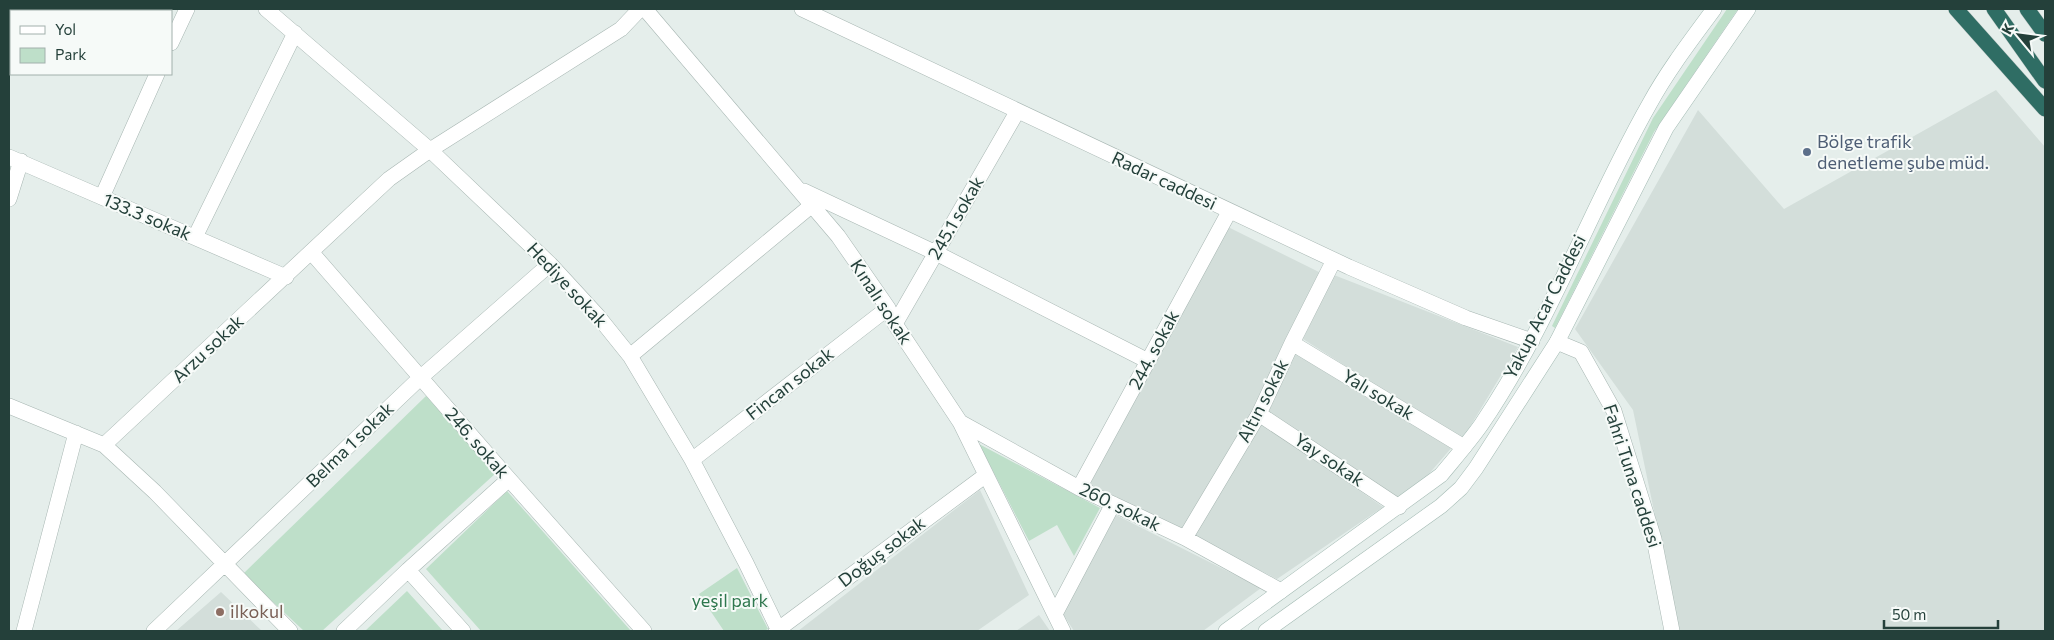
<svg xmlns="http://www.w3.org/2000/svg" width="2054" height="640" font-family="Commissioner,sans-serif">
  <style>
    .built { fill: #d3deda }
    .green { fill: #bedfc9 }
    .lines { fill: none; stroke-linecap: round; stroke-linejoin: round }
    .street-casing { stroke: #a7b6b2; stroke-width: 16 }
    .secondary-casing { stroke: #a3bab3; stroke-width: 16 }
    .highway-casing { stroke: #c2cac8; stroke-width: 16 }
    .street { stroke: #fff; stroke-width: 15 }
    .secondary { stroke: #fff; stroke-width: 15 }
    .highway { stroke: #2f6d64; stroke-width: 15 }
    .service-dot { fill: #5c6f8a; stroke: #f6faf8; stroke-width: 2 }
    .education-dot { fill: #8d6e63; stroke: #f6faf8; stroke-width: 2 }
    .labels { text-anchor: middle; stroke-width: 4; stroke-linejoin: round; paint-order: stroke }
    .service-label { font-size: 18px; fill: #4e5e75; stroke: #f6faf8; text-anchor: start }
    .street-label { font-size: 18px; fill: #24403a; stroke: #f6faf8 }
    .park-label { font-size: 18px; fill: #2e774e; stroke: #f6faf8 }
    .education-label { font-size: 18px; fill: #785e54; stroke: #f6faf8; text-anchor: start }
  </style>
  <rect width="100%" height="100%" fill="#e5eeeb"/>
  <path class="built" d="M1996,90L2045,147V631H1679L1633,410L1575,329L1698,110L1784,209Z
    M1228,227L1323,274L1252,417L1182,530L1090,484Z
    M1334,275L1518,347L1462,440L1303,339Z
    M1294,353L1453,446L1428,475L1400,501L1267,413Z
    M1262,423L1383,507L1277,579L1193,536Z
    M980,490L1029,595L977,631H798Z
    M1116,515L1261,588L1203,631H1074L1063,614Z
    M221,592L262,631H176Z
    M1039,615L1050,631H1016Z"/>
  <path class="green" d="M1727,9H1738L1654,132L1555,328L1552,326L1653,118Z
    M426,396L496,473L322,631H304L243,574Z
    M979,444L1100,508L1074,556L1057,525L1029,541Z
    M507,491L631,631H481L426,569Z
    M737,568L768,629L764,631H724L699,594Z
    M407,591L443,631H365Z"/>
  <g class="lines">
    <g class="street-casing">
      <path id="street" d="M266,9L430,150L550,264L597,315L630,356L692,460L746,563L779,631
        M645,9L838,236L888,308L895,324L960,422L1063,631
        M802,9L1349,267L1466,318L1532,341
        M23,11L28,9
        M9,18L11,17
        M171,43L187,9
        M9,157L286,277
        M804,191L936,253L1148,361
        M102,197L157,74
        M9,199L21,161
        M195,237L295,33
        M312,253L509,479L644,631
        M895,324L1017,112
        M1557,342L1581,352L1614,411L1654,539L1672,631
        M1292,343L1464,447
        M630,356L812,205
        M9,406L104,445L155,492L290,631
        M1259,414L1399,507
        M960,422L1079,488L1185,538L1281,591
        M104,445L389,179L430,150L621,29L640,9
        M692,460L888,308
        M1079,488L1229,212
        M1185,538L1259,414L1292,343L1334,260
        M408,570L463,631
        M1055,614L1113,504
        M24,631L76,433
        M154,631L420,378L550,264
        M344,631L408,570L509,479
        M776,631L986,475"/>
    </g>
    <g class="secondary-casing">
      <path id="secondary" d="M1226,631L1441,475C1455,458 1469,442 1481,425C1550,324 1590,208 1650,103C1668,70 1692,39 1714,9
        M1266,631L1441,506L1461,488L1476,468L1557,342L1666,128L1748,9"/>
    </g>
    <g class="highway-casing">
      <path id="highway" d="M1956,9L2045,109
        M1994,9L2045,81
        M2027,9L2045,34"/>
    </g>
    <use href="#street" class="street"/>
    <use href="#secondary" class="secondary"/>
    <use href="#highway" class="highway"/>
  </g>
  <circle class="service-dot" cx="1807" cy="152" r="5"/>
  <circle class="education-dot" cx="220" cy="612" r="5"/>
  <g class="labels">
    <g class="service-label">
      <text x="1817" y="148">Bölge trafik<tspan x="1817" dy="21">denetleme şube müd.</tspan></text>
    </g>
    <g class="street-label">
      <text transform="translate(1164 181) rotate(25)" y="6">Radar caddesi</text>
      <text transform="translate(147 217) rotate(23)" y="6">133.3 sokak</text>
      <text transform="translate(956 218) rotate(-60)" y="6">245.1 sokak</text>
      <text transform="translate(567 285) rotate(47)" y="6">Hediye sokak</text>
      <text transform="translate(881 302) rotate(57)" y="6">Kınalı sokak</text>
      <text transform="translate(1545 307) rotate(-63)" y="6">Yakup Acar Caddesi</text>
      <text transform="translate(208 349) rotate(-43)" y="6">Arzu sokak</text>
      <text transform="translate(1154 350) rotate(-62)" y="6">244. sokak</text>
      <text transform="translate(790 384) rotate(-38)" y="6">Fincan sokak</text>
      <text transform="translate(1378 395) rotate(31)" y="6">Yalı sokak</text>
      <text transform="translate(1263 401) rotate(-63)" y="6">Altın sokak</text>
      <text transform="translate(477 443) rotate(49)" y="6">246. sokak</text>
      <text transform="translate(350 445) rotate(-44)" y="6">Belma 1 sokak</text>
      <text transform="translate(1329 460) rotate(34)" y="6">Yay sokak</text>
      <text transform="translate(1632 476) rotate(72)" y="6">Fahri Tuna caddesi</text>
      <text transform="translate(1120 507) rotate(26)" y="6">260. sokak</text>
      <text transform="translate(882 552) rotate(-37)" y="6">Doğuş sokak</text>
    </g>
    <g class="park-label">
      <text x="730" y="607">yeşil park</text>
    </g>
    <g class="education-label">
      <text x="230" y="618">ilkokul</text>
    </g>
  </g>
  <rect width="2054" height="640" fill="none" stroke="#24403a" stroke-width="20"/>
  <rect x="10" y="10" width="162" height="65" fill="#f6faf8" stroke="#a2b0ac"/>
  <rect x="20" y="26" width="25" height="8" fill="#ffffff" stroke="#a2b0ac"/>
  <text x="55" y="35" font-size="15" fill="#24403a">Yol</text>
  <rect x="20" y="48" width="25" height="15" fill="#bedfc9" stroke="#a2b0ac"/>
  <text x="55" y="60" font-size="15" fill="#24403a">Park</text>
  <g transform="translate(2019 35) rotate(299)" stroke="#f6faf8" stroke-width="4" paint-order="stroke">
  <path d="M0-4L9 19L0 12L-9 19Z" fill="#24403a"/>
  <text y="-8" font-size="14" font-weight="bold" text-anchor="middle" fill="#24403a">K</text>
  </g>
  <path d="M1884 620v8h114v-8" fill="none" stroke="#24403a" stroke-width="2.5"/>
  <text x="1892" y="620" font-size="15" fill="#24403a" stroke="#f6faf8" stroke-width="4" paint-order="stroke">50 m</text>
</svg>
